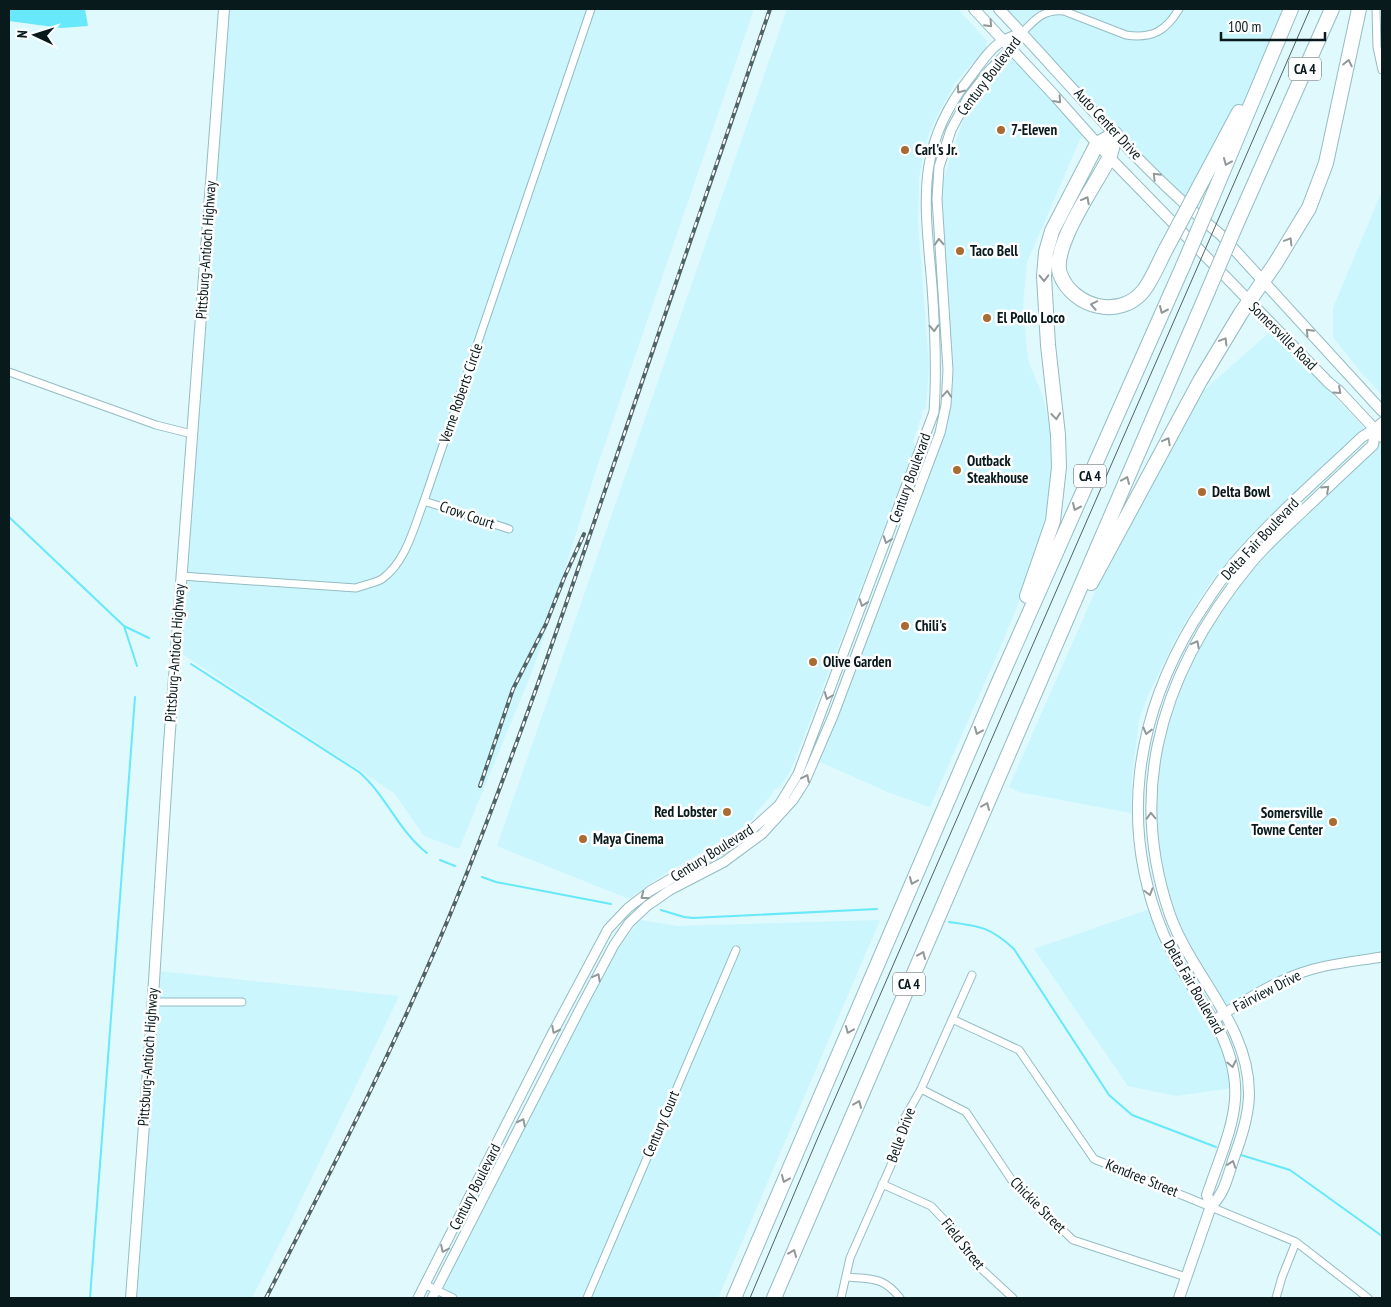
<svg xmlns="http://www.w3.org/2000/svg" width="1391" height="1307" font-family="'PT Sans Narrow',sans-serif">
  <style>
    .built { fill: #cbf6fd }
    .water { fill: #67e8fb }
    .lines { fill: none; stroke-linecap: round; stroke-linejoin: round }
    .stream { stroke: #67e8fb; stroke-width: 2 }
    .minor-casing { stroke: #93bcc3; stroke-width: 9 }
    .tertiary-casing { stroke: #93bcc3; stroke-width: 11 }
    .secondary-casing { stroke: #93bcc3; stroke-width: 12 }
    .motorway-casing { stroke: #93bcc3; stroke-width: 16 }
    .minor { stroke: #fff; stroke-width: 7 }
    .tertiary { stroke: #fff; stroke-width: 9 }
    .secondary { stroke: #fff; stroke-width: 10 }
    .motorway { stroke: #fff; stroke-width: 14 }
    .tram { stroke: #506467; stroke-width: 1 }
    .rail-casing { stroke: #506467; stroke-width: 4 }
    .rail { stroke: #fff; stroke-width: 2; stroke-dasharray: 5.5; stroke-linecap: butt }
    .motorway-bridge-casing { stroke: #93bcc3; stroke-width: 16; stroke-linecap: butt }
    .motorway-bridge { stroke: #fff; stroke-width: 14 }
    .oneway { stroke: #909899 }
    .poi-dot { fill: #a96b31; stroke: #fff; stroke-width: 2 }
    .labels { text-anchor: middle; stroke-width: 5; stroke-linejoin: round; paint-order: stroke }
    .shield { fill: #fff; stroke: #535f61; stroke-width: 1 }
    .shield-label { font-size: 14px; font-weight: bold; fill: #091a1d }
    .street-label { font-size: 15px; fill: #091a1d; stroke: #fff }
    .poi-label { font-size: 15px; font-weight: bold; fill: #091a1d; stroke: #fff; text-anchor: start }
  </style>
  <rect width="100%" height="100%" fill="#dff9fd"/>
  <path class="built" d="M224,9H754L596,470L535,664L459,849L424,836L394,793L176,650Z
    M787,9H958L987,41L986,48L955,83L939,112L929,133L923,155L919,179L918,223L929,367L926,408L921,412L922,415L913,441L915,447L796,757L788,775L780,787L773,790L772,794L754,815V818L737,832L656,879L629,899L497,846Z
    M999,9H1291L1279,36L1189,206Z
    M1011,53L1082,135L1027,262L1023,306L1028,360L1043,397L1053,443L1051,491L1044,530L1033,566L1003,641L930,807L890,793L818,761L945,429L940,189L968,105Z
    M1382,191V395L1359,370L1333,337V308Z
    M1272,330L1365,429L1228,563L1210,583L1192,611L1177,636L1146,700L1139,720L1132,776L1131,813L1019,792L1009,787L1109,560L1200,394Z
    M1382,437V957L1309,970L1224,1013L1194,964L1159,877L1152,775L1181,673L1251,563Z
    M1153,908L1227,1051L1232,1088L1176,1096L1128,1086L1034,949Z
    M640,920L678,926L880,920L718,1298H463L441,1288L616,950Z
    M158,971L399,996L289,1225L252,1298H134Z"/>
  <path class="water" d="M9,9H85L88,26L61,28L9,21Z"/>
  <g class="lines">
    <path class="stream" d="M9,517L124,626L149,638
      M124,626L137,666
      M191,664L359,772C386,795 399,832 427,853
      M440,860L455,866
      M482,877L496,882L611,904
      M661,910L684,917L693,918L877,909
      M949,922C980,926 990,927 1014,949L1109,1095L1132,1115L1216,1147
      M1241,1155L1290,1170L1382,1236
      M90,1298L135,697"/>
    <g class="minor-casing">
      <path id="minor" d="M1376,9L1377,47L1382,70
        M1022,33C1035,19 1044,9 1064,11L1126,35C1152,39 1166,31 1179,9
        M9,372L156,425L192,434
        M424,501L509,529
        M181,576L356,588C364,585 375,583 382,579C406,562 414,527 424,501L591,9
        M152,1002H242
        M952,1019L1019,1050L1094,1159L1296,1242L1368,1298
        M921,1089L966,1112L1015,1185L1073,1240L1186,1277
        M882,1184L931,1206L950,1226L974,1262L1013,1298
        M846,1277C871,1279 883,1276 900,1298
        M426,1285L453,1298
        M587,1298L736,950
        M841,1298L850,1258L899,1147L903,1121L921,1089L972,975
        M1276,1298L1282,1277L1296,1242"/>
    </g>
    <g class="tertiary-casing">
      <path id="tertiary" d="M1204,1005L1214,1020C1244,1001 1275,980 1310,970C1333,963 1358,961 1382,957
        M418,1298L551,1036L608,929L628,908L650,891L746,835L779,805L798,774L934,412C937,370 935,328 932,286C925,202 914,147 971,76C980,64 991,47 1004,40C1009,37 1016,35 1022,33
        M432,1298L581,1007L614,945L629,923L647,906L670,890L724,862L762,834L793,800L805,781L833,716L940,433L946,405L948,370L937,199L939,167L951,130L968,98L989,71L1011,49L1022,33"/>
    </g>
    <g class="secondary-casing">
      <path id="secondary" d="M974,9L1054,95L1110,158L1329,383L1339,391L1382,437
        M999,9C1071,85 1139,168 1221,235L1382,411
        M1204,1005C1189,982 1174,958 1163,933C1119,826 1135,719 1194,621C1207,601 1220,580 1235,562C1274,517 1319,478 1362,437L1375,429L1382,423
        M1211,1206L1207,1195C1231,1125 1253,1091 1214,1020
        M131,1298L150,1044L169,744L224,9
        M1179,1298L1211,1206C1226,1193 1229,1170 1236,1152C1243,1133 1249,1113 1249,1093C1249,1025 1192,976 1170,915C1151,860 1146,801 1158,744C1172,677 1208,615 1251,563C1267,544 1285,528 1303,511C1326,489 1349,467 1373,445L1375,429"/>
    </g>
    <g class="motorway-casing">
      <path id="motorway" d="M1115,134C1113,142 1112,153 1108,160C1095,186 1051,247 1060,274C1073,308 1121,320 1144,290C1153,278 1159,262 1166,249
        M1199,187L1239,112
        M1211,200L1291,9
        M1236,225L1332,9
        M1091,583L1200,381L1241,313L1275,264L1309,208L1326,163L1359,9
        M1027,596L1053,521L1059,467L1058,435L1048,345L1044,276L1046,252L1052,231L1097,144L1115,134
        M734,1298L997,686L1183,266
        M774,1298L1208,291"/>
    </g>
    <use href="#minor" class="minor"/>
    <use href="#tertiary" class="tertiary"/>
    <use href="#secondary" class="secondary"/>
    <use href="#motorway" class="motorway"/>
    <path class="tram" d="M750,1298L819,1135L1310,9"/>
    <g class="rail-casing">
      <path id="rail" d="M480,786L513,689L546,624L564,578L584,534
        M266,1298C336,1162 406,1025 463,883C524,730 577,573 630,417C676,281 723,145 770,9"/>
    </g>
    <use href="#rail" class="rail"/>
    <g class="motorway-bridge-casing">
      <path id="motorway-bridge" d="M1166,249L1199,187
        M1183,266L1211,200
        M1208,291L1236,225"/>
    </g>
    <use href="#motorway-bridge" class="motorway-bridge"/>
  </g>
  <defs><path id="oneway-chevron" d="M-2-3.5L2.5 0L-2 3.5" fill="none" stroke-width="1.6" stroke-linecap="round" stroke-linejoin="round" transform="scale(1.25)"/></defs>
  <g class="oneway">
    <use href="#oneway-chevron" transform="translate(989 24) rotate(47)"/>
    <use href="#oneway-chevron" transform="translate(1348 63) rotate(-78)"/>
    <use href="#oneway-chevron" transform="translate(960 90) rotate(126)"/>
    <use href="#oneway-chevron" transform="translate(1058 100) rotate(48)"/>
    <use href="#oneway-chevron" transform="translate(1227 162) rotate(113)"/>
    <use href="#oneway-chevron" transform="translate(1156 176) rotate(-135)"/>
    <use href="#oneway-chevron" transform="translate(1086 200) rotate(-62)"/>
    <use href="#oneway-chevron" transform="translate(1289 241) rotate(-59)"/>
    <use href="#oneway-chevron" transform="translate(939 242) rotate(-93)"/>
    <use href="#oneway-chevron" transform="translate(1044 278) rotate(89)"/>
    <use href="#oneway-chevron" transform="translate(1094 305) rotate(-169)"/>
    <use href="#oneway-chevron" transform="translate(1163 310) rotate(114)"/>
    <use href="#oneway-chevron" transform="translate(934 328) rotate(87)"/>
    <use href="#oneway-chevron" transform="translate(1309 332) rotate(-133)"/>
    <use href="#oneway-chevron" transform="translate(1224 341) rotate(-59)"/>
    <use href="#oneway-chevron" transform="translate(1338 391) rotate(42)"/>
    <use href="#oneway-chevron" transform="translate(947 394) rotate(-86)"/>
    <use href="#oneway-chevron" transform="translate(1056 416) rotate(84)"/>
    <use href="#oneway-chevron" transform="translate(1167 441) rotate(-62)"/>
    <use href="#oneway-chevron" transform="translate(1126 480) rotate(-67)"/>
    <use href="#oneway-chevron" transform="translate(1326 489) rotate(-43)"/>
    <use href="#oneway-chevron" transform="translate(1076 507) rotate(114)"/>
    <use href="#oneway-chevron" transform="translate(887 540) rotate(110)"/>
    <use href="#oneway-chevron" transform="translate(863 603) rotate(110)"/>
    <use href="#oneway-chevron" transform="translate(1196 644) rotate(-62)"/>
    <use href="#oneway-chevron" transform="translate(828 696) rotate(111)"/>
    <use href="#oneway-chevron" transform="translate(978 731) rotate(113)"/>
    <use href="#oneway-chevron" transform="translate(1147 731) rotate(104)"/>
    <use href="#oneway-chevron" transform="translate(806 778) rotate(-64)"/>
    <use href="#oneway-chevron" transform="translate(986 806) rotate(-67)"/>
    <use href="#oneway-chevron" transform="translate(1151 816) rotate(-92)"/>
    <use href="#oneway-chevron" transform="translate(913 881) rotate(113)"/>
    <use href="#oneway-chevron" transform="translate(1149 892) rotate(74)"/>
    <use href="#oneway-chevron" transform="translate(644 896) rotate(143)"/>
    <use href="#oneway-chevron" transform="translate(922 955) rotate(-67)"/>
    <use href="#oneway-chevron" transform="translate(597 977) rotate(-62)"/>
    <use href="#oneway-chevron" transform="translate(555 1030) rotate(117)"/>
    <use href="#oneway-chevron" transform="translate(849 1030) rotate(113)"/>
    <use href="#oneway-chevron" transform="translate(1232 1064) rotate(78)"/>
    <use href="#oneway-chevron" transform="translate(858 1104) rotate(-67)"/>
    <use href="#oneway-chevron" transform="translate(522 1122) rotate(-63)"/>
    <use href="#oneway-chevron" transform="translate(1232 1164) rotate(-71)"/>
    <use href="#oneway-chevron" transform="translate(785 1179) rotate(113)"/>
    <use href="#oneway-chevron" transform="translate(444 1249) rotate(116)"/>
    <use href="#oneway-chevron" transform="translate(793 1253) rotate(-67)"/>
  </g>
  <g class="poi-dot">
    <circle cx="1001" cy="130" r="5"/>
    <circle cx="905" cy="150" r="5"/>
    <circle cx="960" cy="251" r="5"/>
    <circle cx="987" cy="318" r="5"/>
    <circle cx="957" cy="470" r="5"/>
    <circle cx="1202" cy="492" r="5"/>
    <circle cx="905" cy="626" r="5"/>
    <circle cx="813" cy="662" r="5"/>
    <circle cx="727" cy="812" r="5"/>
    <circle cx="1333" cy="822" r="5"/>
    <circle cx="583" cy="839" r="5"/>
  </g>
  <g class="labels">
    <g class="shield">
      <rect x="1289" y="57.5" width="32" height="23" rx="4"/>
      <rect x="1074" y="464.5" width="32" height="23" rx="4"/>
      <rect x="893" y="972.5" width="32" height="23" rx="4"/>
    </g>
    <g class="shield-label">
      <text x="1305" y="74">CA 4</text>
      <text x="1090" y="481">CA 4</text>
      <text x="909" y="989">CA 4</text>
    </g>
    <g class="street-label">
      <text transform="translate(989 76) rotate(-53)" y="5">Century Boulevard</text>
      <text transform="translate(1108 124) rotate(47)" y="5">Auto Center Drive</text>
      <text transform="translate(206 250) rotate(-86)" y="5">Pittsburg-Antioch Highway</text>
      <text transform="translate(1283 336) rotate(45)" y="5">Somersville Road</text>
      <text transform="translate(461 393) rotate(-71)" y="5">Verne Roberts Circle</text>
      <text transform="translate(910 478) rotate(-70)" y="5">Century Boulevard</text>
      <text transform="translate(467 515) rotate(19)" y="5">Crow Court</text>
      <text transform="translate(1260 539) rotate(-47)" y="5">Delta Fair Boulevard</text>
      <text transform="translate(175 653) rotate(-86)" y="5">Pittsburg-Antioch Highway</text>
      <text transform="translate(712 853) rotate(-32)" y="5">Century Boulevard</text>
      <text transform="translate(1194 987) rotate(60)" y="5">Delta Fair Boulevard</text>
      <text transform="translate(1267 991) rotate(-27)" y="5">Fairview Drive</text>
      <text transform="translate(148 1057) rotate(-86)" y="5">Pittsburg-Antioch Highway</text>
      <text transform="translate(661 1124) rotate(-67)" y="5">Century Court</text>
      <text transform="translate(901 1135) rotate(-70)" y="5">Belle Drive</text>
      <text transform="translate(1142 1178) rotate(22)" y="5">Kendree Street</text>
      <text transform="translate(475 1187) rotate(-63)" y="5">Century Boulevard</text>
      <text transform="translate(1038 1205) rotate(45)" y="5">Chickie Street</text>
      <text transform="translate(963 1244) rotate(52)" y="5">Field Street</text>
    </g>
    <g class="poi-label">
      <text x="1011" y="135">7-Eleven</text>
      <text x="915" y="155">Carl's Jr.</text>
      <text x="970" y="256">Taco Bell</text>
      <text x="997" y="323">El Pollo Loco</text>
      <text x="967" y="466">Outback<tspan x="967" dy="17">Steakhouse</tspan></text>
      <text x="1212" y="497">Delta Bowl</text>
      <text x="915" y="631">Chili's</text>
      <text x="823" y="667">Olive Garden</text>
      <text x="717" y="817" text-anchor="end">Red Lobster</text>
      <text x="1323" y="818" text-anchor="end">Somersville<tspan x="1323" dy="17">Towne Center</tspan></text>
      <text x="593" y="844">Maya Cinema</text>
    </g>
  </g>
  <rect width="1391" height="1307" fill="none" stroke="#091a1d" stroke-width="20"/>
  <g transform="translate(35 35) rotate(274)" stroke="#ffffff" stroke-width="4" paint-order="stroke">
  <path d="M0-4L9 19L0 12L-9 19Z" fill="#091a1d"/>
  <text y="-8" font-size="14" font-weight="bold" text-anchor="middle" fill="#091a1d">N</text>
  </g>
  <path d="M1221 32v8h104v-8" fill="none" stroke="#091a1d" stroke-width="2.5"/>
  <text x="1228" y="32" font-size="15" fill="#091a1d" stroke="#ffffff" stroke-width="4" paint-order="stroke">100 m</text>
</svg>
